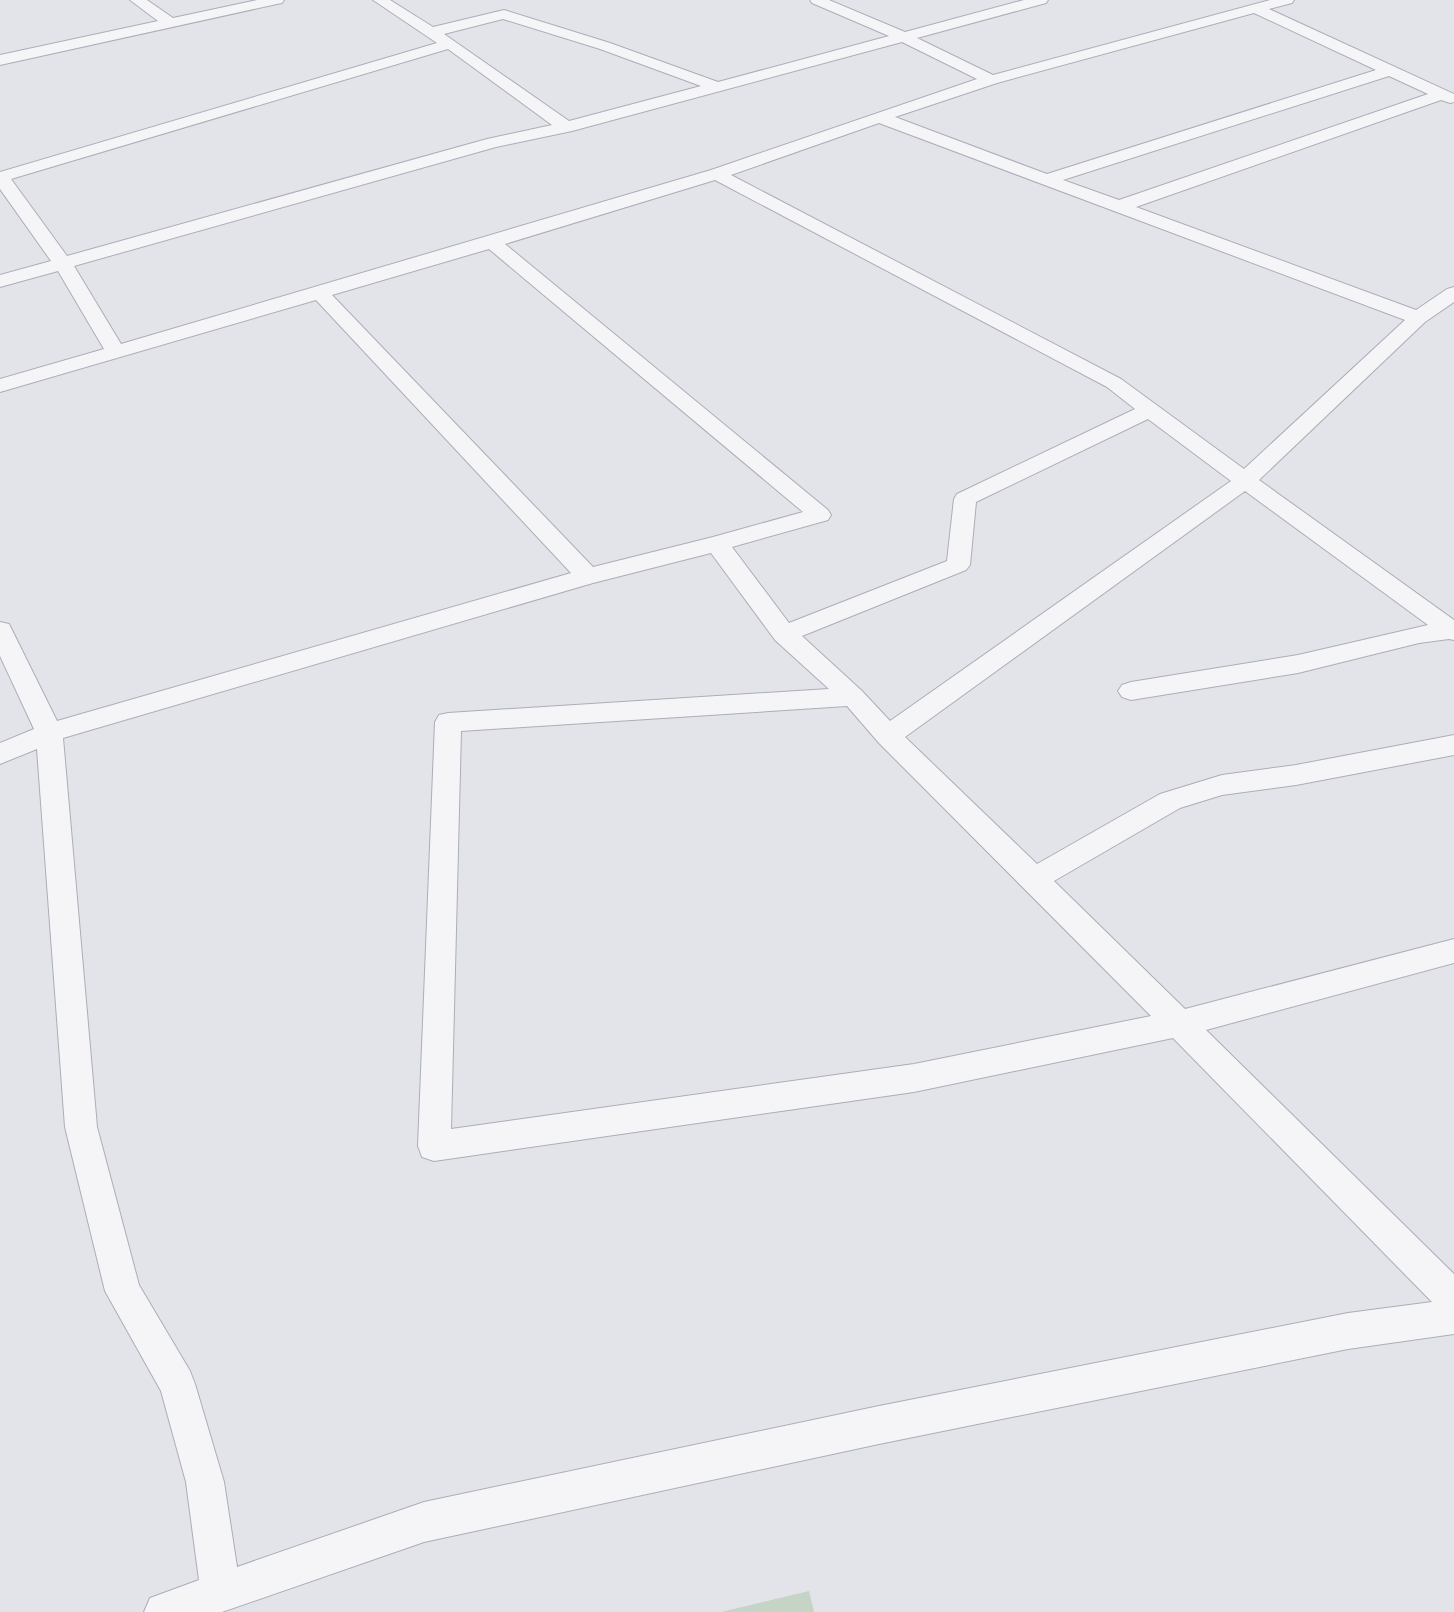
<svg xmlns="http://www.w3.org/2000/svg" width="1454" height="1612" font-family="'Alegreya Sans',sans-serif">
  <style>
    .green { fill: #c5d4c4 }
    .lines { fill: none; stroke-linecap: round; stroke-linejoin: round }
    .minor-casing { stroke: #abaeb7; stroke-width: 2 }
    .minor { fill: #f5f5f8; fill-rule: evenodd }
  </style>
  <rect width="100%" height="100%" fill="#e2e4ea"/>
  <path class="green" d="M809,1591L814,1612H721Z"/>
  <g class="lines">
    <g class="minor-casing">
      <path id="minor" d="M130,0H147L173,18L257,0H284L282,3L277,4L0,65V55L158,21Z
        M373,0H390L433,27L504,10L610,43L718,82L889,36L812,3L810,0H829L905,32L1024,0H1048L1046,3L917,38L993,75L1270,0H1294L1292,3L1269,9L1454,94V102L1450,103L1441,100L1136,207L1416,310L1447,289L1454,287V302L1425,322L1259,480L1454,620V640L1449,639L1419,643L1298,673L1131,700L1122,697L1118,691L1122,685L1131,682L1298,655L1428,625L1245,491L905,737L1037,864L1160,794L1222,775L1296,765L1454,735V755L1296,785L1222,795L1180,808L1054,881L1185,1009L1454,939V963L1206,1030L1454,1274V1334L1348,1349L879,1444L424,1542L222,1612H144L150,1598L199,1580L186,1482L161,1391L105,1291L65,1127L37,749L0,764V743L34,729L0,656V622L9,624L12,630L57,721L571,573L316,300L0,392V379L104,349L58,271L0,287V275L51,261L0,189V172L437,43ZM1254,13L1376,70L1047,174L895,117L997,83ZM503,19L600,49L701,86L569,121L444,34ZM902,42L977,79L711,170L121,344L74,266L496,147L572,131ZM448,49L552,125L487,139L67,256L11,179ZM1389,76L1428,94L1119,200L1063,180ZM879,123L1405,320L1244,469L1121,379L731,175ZM715,180L1107,387L1135,409L957,494L954,499L947,561L789,623L732,547L828,520L831,515L828,510L505,244ZM489,249L803,512L713,537L593,567L332,295ZM1148,419L1231,481L890,721L862,691L802,636L966,570L970,565L976,502ZM711,553L775,640L829,689L448,713L439,715L435,722L418,1146L422,1157L434,1161L914,1092L1173,1038L1432,1302L1348,1313L879,1406L424,1502L237,1567L224,1482L195,1384L190,1371L139,1285L97,1127L63,738L593,583ZM847,706L879,743L1151,1016L914,1064L451,1129L461,731Z"/>
    </g>
    <use href="#minor" class="minor"/>
  </g>
</svg>
